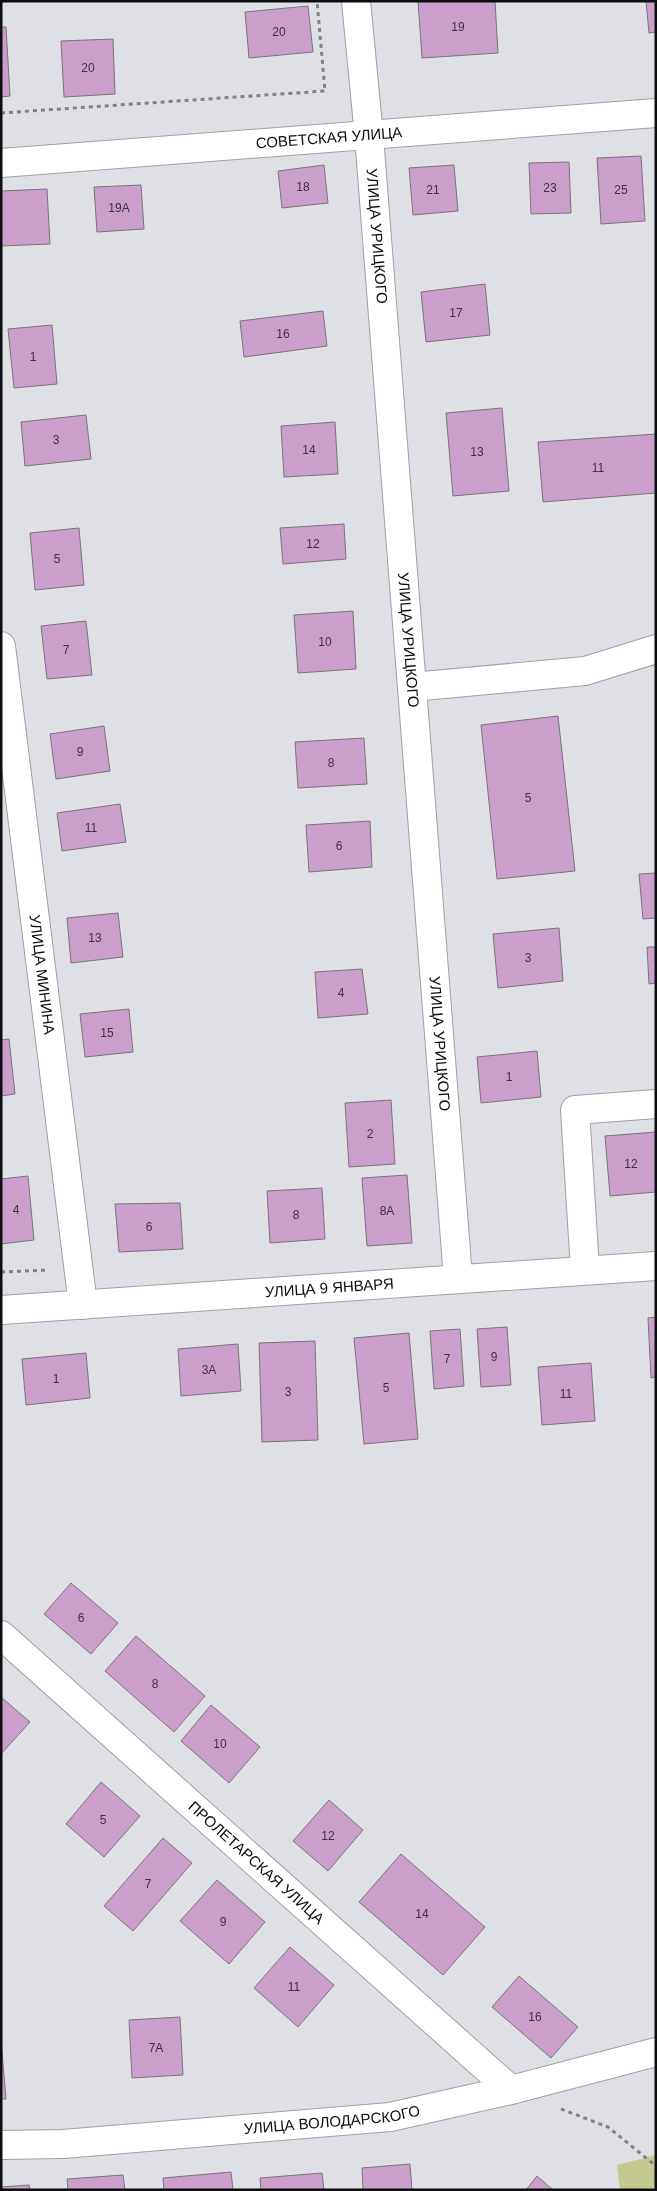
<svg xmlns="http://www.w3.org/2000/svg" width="657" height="2191" font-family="Helvetica,sans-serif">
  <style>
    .green { fill: #c5ca8f }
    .building { fill: #cc9ecc; stroke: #797579 }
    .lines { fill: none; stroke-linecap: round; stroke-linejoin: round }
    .minor-casing { stroke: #9ea0a5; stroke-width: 30 }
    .path { stroke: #808286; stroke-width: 3; stroke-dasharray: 4 4; stroke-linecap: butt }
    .minor { stroke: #fff; stroke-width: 28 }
    .labels { text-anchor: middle; stroke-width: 4; stroke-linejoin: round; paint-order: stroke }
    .number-label { font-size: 12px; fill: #3d323f }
    .street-label { font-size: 15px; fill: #0d0e10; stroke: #dee0e5 }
  </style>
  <rect width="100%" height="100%" fill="#dee0e5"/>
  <path class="green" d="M656,2155V2190H620L617,2165Z"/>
  <path class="building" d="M418,1H495L498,53L422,58Z
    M646,1H656V32L649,33Z
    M308,6L313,52L249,58L245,12Z
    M1,27H6L10,96L1,97Z
    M113,39L115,94L64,97L61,41Z
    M641,156L645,221L601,224L597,158Z
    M569,162L571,213L531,214L529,163Z
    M324,165L328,203L282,208L278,171Z
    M454,165L458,211L413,215L409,168Z
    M141,185L144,229L97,232L94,187Z
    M47,189L50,244L1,246V191Z
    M485,284L490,335L426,342L421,292Z
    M323,311L327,346L244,357L240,321Z
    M52,325L57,384L14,388L8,329Z
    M502,408L509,491L453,496L446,413Z
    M86,415L91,459L25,466L21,422Z
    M335,422L338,474L284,477L281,426Z
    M656,434V493L543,502L538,442Z
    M344,524L346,559L283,564L280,528Z
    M79,528L84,585L35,590L30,533Z
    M353,611L356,669L298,673L294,615Z
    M86,621L92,675L47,679L41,626Z
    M558,716L575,871L497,879L481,725Z
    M104,726L110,771L56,779L50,734Z
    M364,738L367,784L298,788L295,742Z
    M120,804L126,842L62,851L57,813Z
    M370,821L372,867L309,872L306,825Z
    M656,873V918L643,919L639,874Z
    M118,913L123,957L71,963L67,918Z
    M559,928L563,981L498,988L493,934Z
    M647,947H656V983L649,984Z
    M362,969L368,1014L318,1018L315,972Z
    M129,1009L133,1052L85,1057L80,1014Z
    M9,1039L15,1094L1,1096V1040Z
    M537,1051L541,1097L481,1103L477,1057Z
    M391,1100L395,1164L349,1167L345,1103Z
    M656,1132V1192L610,1196L605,1136Z
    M407,1175L412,1243L367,1246L362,1178Z
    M28,1176L34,1240L1,1244V1179Z
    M322,1188L325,1239L270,1243L267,1191Z
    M180,1203L183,1249L119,1252L115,1204Z
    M656,1317V1377L651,1378L648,1318Z
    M507,1327L511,1385L481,1387L477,1329Z
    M460,1329L464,1386L434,1389L430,1331Z
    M409,1333L418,1439L364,1444L354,1338Z
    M315,1341L318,1440L262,1442L259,1343Z
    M238,1344L241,1391L181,1396L178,1349Z
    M86,1353L90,1398L26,1405L22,1359Z
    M591,1363L595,1421L542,1425L538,1367Z
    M71,1583L118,1623L91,1654L44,1614Z
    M136,1636L205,1696L174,1732L105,1671Z
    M1,1697L30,1722L1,1754Z
    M211,1705L260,1747L229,1783L181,1741Z
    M101,1782L140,1816L104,1857L66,1824Z
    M329,1800L363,1830L328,1871L293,1841Z
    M163,1838L192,1863L133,1931L104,1906Z
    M401,1854L485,1927L443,1975L359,1902Z
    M217,1880L265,1922L229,1964L180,1921Z
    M290,1947L334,1985L298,2027L254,1988Z
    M519,1976L578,2027L551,2058L492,2007Z
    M180,2017L183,2075L132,2078L129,2020Z
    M1,2040L6,2099H1Z
    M410,2164L412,2190H363L362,2168Z
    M231,2172L233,2190H164L163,2178Z
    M322,2173L324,2190H261L260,2178Z
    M123,2175L125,2190H68L67,2179Z
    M537,2176L553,2190H526Z
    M29,2185L30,2190H1V2187Z"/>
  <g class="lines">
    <g class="minor-casing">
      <g id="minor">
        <path id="s1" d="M356,1L369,136L458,1278"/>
        <path id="s2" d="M1,163L656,113"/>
        <path id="s3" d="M1,646L83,1305"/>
        <path d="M412,687L585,671L656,649"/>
        <path d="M585,1270L575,1110L656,1104"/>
        <path id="s4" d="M1,1310L656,1266"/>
        <path id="s5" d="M1,1635L511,2090"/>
        <path id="s6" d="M1,2145L63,2144L390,2117L511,2090L656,2052"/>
      </g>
    </g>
    <path class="path" d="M1,113L325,91L317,1
      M1,1272L49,1270
      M561,2109L608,2127L656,2166"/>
    <use href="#minor" class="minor"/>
  </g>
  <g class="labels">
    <g class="number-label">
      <text x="458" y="31">19</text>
      <text x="279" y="36">20</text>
      <text x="88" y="72">20</text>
      <text x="303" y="191">18</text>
      <text x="550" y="192">23</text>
      <text x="433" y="194">21</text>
      <text x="621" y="194">25</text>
      <text x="119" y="212">19А</text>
      <text x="456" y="317">17</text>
      <text x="283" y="338">16</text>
      <text x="33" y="361">1</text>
      <text x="56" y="444">3</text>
      <text x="309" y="454">14</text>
      <text x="477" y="456">13</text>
      <text x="598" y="472">11</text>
      <text x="313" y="548">12</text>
      <text x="57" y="563">5</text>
      <text x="325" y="646">10</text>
      <text x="66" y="654">7</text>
      <text x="80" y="756">9</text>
      <text x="331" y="767">8</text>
      <text x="528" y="802">5</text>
      <text x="91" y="832">11</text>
      <text x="339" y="850">6</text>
      <text x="95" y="942">13</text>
      <text x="528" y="962">3</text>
      <text x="341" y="997">4</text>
      <text x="107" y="1037">15</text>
      <text x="509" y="1081">1</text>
      <text x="370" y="1138">2</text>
      <text x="631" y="1168">12</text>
      <text x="16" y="1214">4</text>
      <text x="387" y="1215">8А</text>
      <text x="296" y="1219">8</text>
      <text x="149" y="1231">6</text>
      <text x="494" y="1361">9</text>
      <text x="447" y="1363">7</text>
      <text x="209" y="1374">3А</text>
      <text x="56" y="1383">1</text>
      <text x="386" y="1392">5</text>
      <text x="288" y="1396">3</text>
      <text x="566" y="1398">11</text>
      <text x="81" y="1622">6</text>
      <text x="155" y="1688">8</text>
      <text x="220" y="1748">10</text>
      <text x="103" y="1824">5</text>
      <text x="328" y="1840">12</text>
      <text x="148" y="1888">7</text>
      <text x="422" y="1918">14</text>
      <text x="223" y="1926">9</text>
      <text x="294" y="1991">11</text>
      <text x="535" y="2021">16</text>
      <text x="156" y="2052">7А</text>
    </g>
    <g class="street-label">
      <text dy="5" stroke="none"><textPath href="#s2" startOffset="329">СОВЕТСКАЯ УЛИЦА</textPath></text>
      <text dy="5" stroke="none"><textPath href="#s1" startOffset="236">УЛИЦА УРИЦКОГО</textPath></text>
      <text dy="5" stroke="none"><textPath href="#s1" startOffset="641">УЛИЦА УРИЦКОГО</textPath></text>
      <text dy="5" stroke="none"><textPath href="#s3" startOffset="331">УЛИЦА МИНИНА</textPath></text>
      <text dy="5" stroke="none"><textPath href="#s1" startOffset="1046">УЛИЦА УРИЦКОГО</textPath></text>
      <text dy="5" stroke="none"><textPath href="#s4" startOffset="329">УЛИЦА 9 ЯНВАРЯ</textPath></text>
      <text dy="5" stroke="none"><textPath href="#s5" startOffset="342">ПРОЛЕТАРСКАЯ УЛИЦА</textPath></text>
      <text dy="5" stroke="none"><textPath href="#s6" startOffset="332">УЛИЦА ВОЛОДАРСКОГО</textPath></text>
    </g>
  </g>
  <rect width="657" height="2191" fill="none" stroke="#0d0e10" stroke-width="5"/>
</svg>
